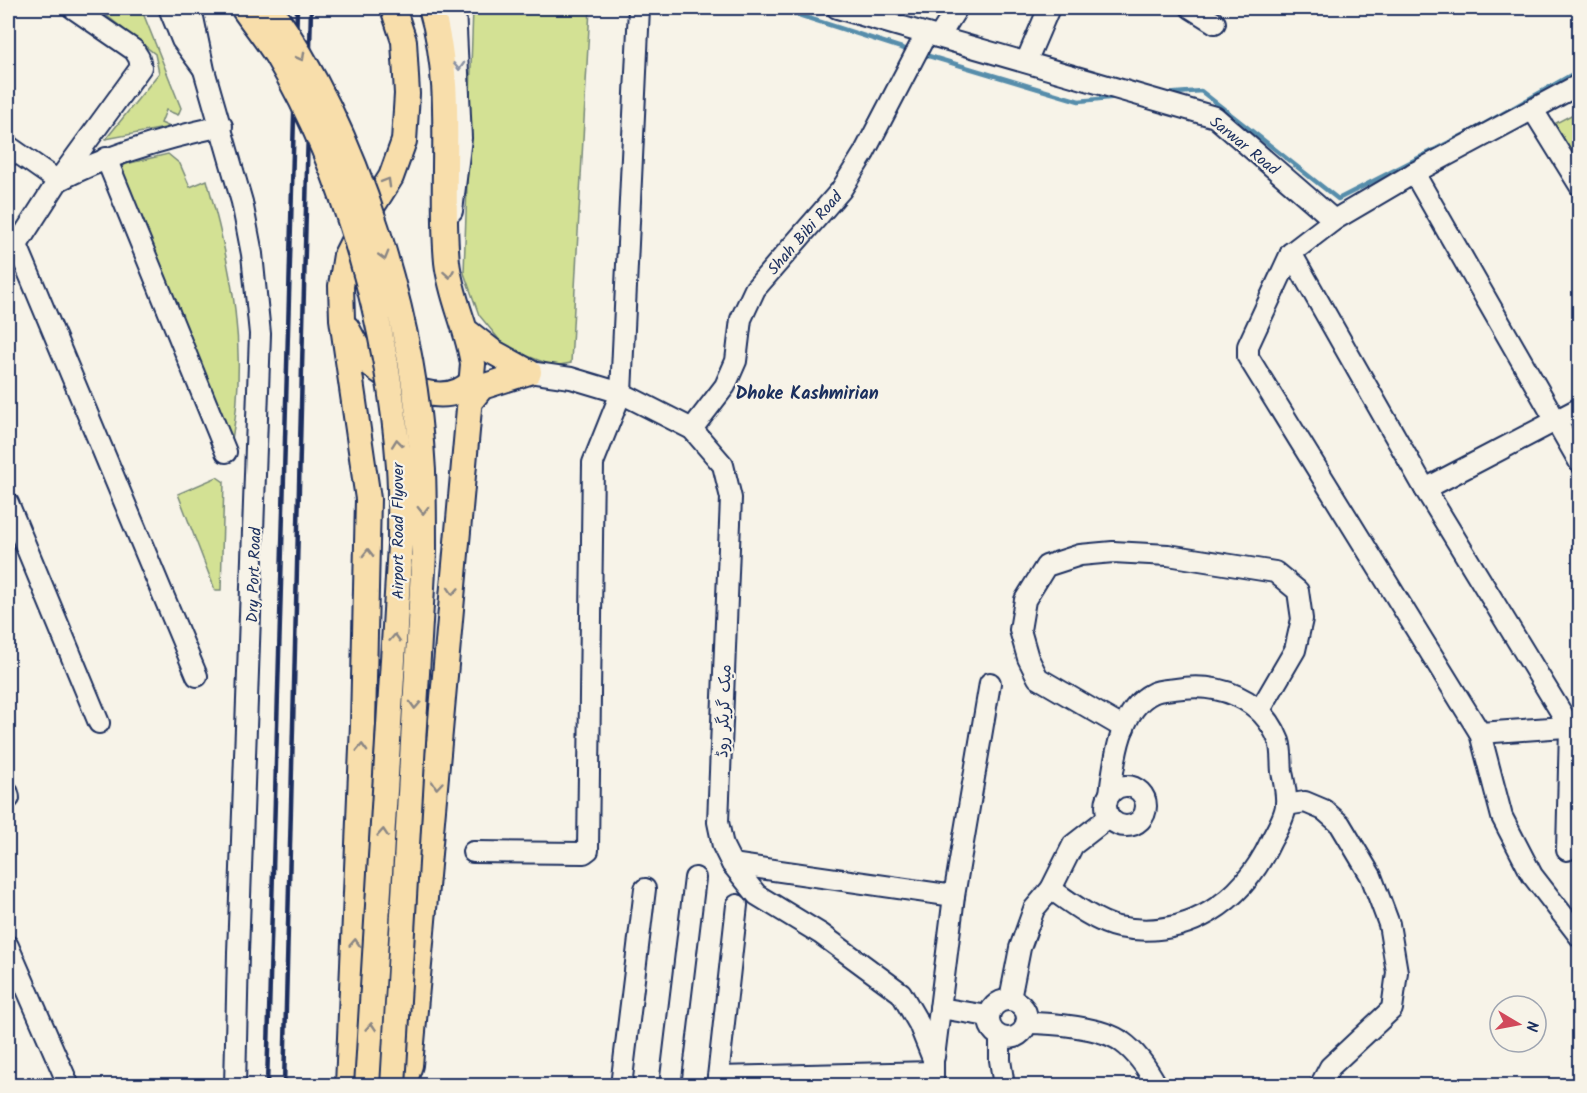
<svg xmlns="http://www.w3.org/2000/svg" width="1587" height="1093" font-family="Kalam,'Playpen Sans Arabic',sans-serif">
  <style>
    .park { fill: #d3e194; stroke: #778879; stroke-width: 1.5 }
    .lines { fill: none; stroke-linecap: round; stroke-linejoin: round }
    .stream { stroke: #578dab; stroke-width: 4.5 }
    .minor-casing { stroke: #1b2f5e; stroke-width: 24 }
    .major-casing { stroke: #1b2f5e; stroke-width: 28 }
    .minor { stroke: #f7f3e8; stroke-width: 20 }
    .major { stroke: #f8deab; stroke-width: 24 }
    .rail { stroke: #1b2f5e; stroke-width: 4.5 }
    .major-bridge-casing { stroke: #1b2f5e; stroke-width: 28; stroke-linecap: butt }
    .major-bridge { stroke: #f8deab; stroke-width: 24 }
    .oneway { stroke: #8a8684 }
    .oneway2 { stroke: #8991a3 }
    .labels { text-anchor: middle; stroke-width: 4.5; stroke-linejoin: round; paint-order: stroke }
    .street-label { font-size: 16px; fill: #1b2f5e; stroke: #f7f3e8 }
    .neighbourhood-label { font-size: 18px; font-weight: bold; fill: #1b2f5e; stroke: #f7f3e8 }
  </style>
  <rect width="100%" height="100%" fill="#f7f3e8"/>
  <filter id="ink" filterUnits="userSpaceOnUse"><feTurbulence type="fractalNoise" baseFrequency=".0167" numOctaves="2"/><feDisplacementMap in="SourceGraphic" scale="12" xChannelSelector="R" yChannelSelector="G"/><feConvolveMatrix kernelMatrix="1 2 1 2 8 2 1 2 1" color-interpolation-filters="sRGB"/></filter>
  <g filter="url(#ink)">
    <path class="park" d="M97,8H141L181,108L178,115L166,110L161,123L170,127L106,139L159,73L155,54Z
      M473,8H590L571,363L554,366L506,348L479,315L464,273Z
      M1579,111V169L1554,124Z
      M168,154L180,164L190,187L207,180C232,270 248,347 232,440L120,169L126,164Z
      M217,477L224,482L221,590H215L178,494Z"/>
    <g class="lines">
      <path class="stream" d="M777,8L911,51
        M922,54L1079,101L1119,97
        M1164,94L1201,91L1338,199L1479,127L1580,70"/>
      <g class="minor-casing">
        <g id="minor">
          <path d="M169,8L182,40L203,68"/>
          <path d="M191,8L204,70L242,202L252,254L260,334L238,953L235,1086"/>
          <path d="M837,8L1215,117L1334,220"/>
          <path d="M1191,8L1215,23"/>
          <path d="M939,37L957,8"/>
          <path d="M1026,62L1049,8"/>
          <path d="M1580,84L1414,173L1334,220L1291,253L1248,346V357L1480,733L1502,817L1532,875L1580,937"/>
          <path d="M1533,110L1580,186"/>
          <path d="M8,146L58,181C109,154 165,138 222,126"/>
          <path d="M106,158L226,452"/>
          <path d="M1414,173L1580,463"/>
          <path d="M452,211L461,138L455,8"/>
          <path d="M17,245L197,676"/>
          <path d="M1291,253L1425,489L1570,727L1567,850"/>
          <path d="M8,259L58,181L141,67L139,58L134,50L73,8"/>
          <path d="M529,372L571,378L621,393L692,429L723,465L731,498L718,822L723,846L732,864L757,895L821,934L901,993L919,1024L933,1059V1086"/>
          <path id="s1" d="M692,429L725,386L736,361L741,319L755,289L841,190L864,153L926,34"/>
          <path d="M1425,489L1580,408"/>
          <path d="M8,503L99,723"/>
          <path d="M1124,728L1038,678L1028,658L1020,630L1025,600L1046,566L1080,555L1113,552L1168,555L1275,572L1298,591L1302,619L1295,650L1260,710"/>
          <path d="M1480,733L1579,726"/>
          <circle cx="1126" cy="806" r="20"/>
          <path d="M8,793L9,798"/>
          <path d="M1286,805L1305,802L1324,810L1340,824L1371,876L1389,924L1397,972L1392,1009L1330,1067L1320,1086"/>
          <path d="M473,852L584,853L588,850L593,463L621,393L639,8"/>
          <path d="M732,864L954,896"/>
          <path d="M1051,889C1068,901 1097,923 1118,927C1187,940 1242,903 1271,841C1276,831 1286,815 1286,804C1287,794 1284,782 1282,772C1281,762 1282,750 1279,741C1262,697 1218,682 1175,689C1168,690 1159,690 1153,693C1119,709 1114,762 1110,794"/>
          <path d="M8,946L69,1086"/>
          <path d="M1010,999L1020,948L1034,909L1051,889L1073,845L1109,817"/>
          <circle cx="1008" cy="1019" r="19"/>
          <path d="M940,1008L988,1016"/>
          <path d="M1026,1023C1051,1023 1103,1027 1122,1042C1136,1052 1149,1071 1157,1086"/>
          <path d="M1000,1037V1060L1004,1086"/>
          <path d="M934,1057L954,896L990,683"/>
          <path d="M718,1077L933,1072"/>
          <path d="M621,1086L645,889"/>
          <path d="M670,1086L695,878"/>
          <path d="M717,1086L737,905"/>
        </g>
      </g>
      <g class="major-casing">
        <path id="major" d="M347,328C354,341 362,358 374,367C398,386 447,410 472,381
          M465,330L493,352L529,372
          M469,403L482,387L529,372
          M348,1086L363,724L368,499L342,319L341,286L346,255L362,223L391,177L404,141L407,94L404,41L393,8
          M403,1086L410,1065L473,364C468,329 451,298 447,262C439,176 456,92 431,8"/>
      </g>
      <use href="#minor" class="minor"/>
      <use href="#major" class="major"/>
      <path class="rail" d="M267,1086L297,8
        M284,1086L311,8"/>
      <g class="major-bridge-casing">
        <path id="major-bridge" d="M243,8C254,24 266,39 277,56C347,173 389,332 399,467C401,493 400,519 400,545L367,1086
          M270,8C359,132 415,319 423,471C424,498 424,526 424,553L393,1086"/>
      </g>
      <use href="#major-bridge" class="major-bridge"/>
    </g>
    <defs><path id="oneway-chevron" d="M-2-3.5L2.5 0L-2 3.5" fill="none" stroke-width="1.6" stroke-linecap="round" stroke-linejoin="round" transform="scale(1.5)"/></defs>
    <g class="oneway">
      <use href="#oneway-chevron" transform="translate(301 57) rotate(61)"/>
      <use href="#oneway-chevron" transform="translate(387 182) rotate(-60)"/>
      <use href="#oneway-chevron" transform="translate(384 256) rotate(74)"/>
      <use href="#oneway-chevron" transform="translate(449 274) rotate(80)"/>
      <use href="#oneway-chevron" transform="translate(397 443) rotate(-96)"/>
      <use href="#oneway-chevron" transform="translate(423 510) rotate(89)"/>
      <use href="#oneway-chevron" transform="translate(368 553) rotate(-90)"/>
      <use href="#oneway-chevron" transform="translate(453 591) rotate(94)"/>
      <use href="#oneway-chevron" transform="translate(395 638) rotate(-87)"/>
      <use href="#oneway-chevron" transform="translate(415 705) rotate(93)"/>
      <use href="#oneway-chevron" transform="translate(362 748) rotate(-88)"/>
      <use href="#oneway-chevron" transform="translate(437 785) rotate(95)"/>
      <use href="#oneway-chevron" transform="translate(383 833) rotate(-86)"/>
      <use href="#oneway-chevron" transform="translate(355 943) rotate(-87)"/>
      <use href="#oneway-chevron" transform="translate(371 1027) rotate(-86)"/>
    </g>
    <use class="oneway2" href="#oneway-chevron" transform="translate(459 66) rotate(88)"/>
  </g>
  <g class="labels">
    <g class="street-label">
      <text transform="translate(1245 145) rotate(39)" y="6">Sarwar Road</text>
      <text dy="6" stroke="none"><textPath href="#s1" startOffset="232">Shah Bibi Road</textPath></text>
      <text transform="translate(397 531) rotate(-90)" y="6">Airport Road Flyover</text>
      <text transform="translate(253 575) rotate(-88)" y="6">Dry Port Road</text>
      <text transform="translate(723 711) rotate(-88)" y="6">میک گریگر روڈ</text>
    </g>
    <g class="neighbourhood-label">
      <text x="807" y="399">Dhoke Kashmirian</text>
    </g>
  </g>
  <rect width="1587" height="1093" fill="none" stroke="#f7f3e8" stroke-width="30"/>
  <rect x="15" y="15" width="1557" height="1063" fill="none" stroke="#1b2f5e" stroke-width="2" filter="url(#ink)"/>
  <g transform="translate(1518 1024) rotate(100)"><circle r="28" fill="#f7f3e8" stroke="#9fa5b1" stroke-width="1.5"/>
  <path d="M0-4.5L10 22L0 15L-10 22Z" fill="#d1495b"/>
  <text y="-9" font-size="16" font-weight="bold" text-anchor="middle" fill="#1b2f5e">N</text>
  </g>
</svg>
